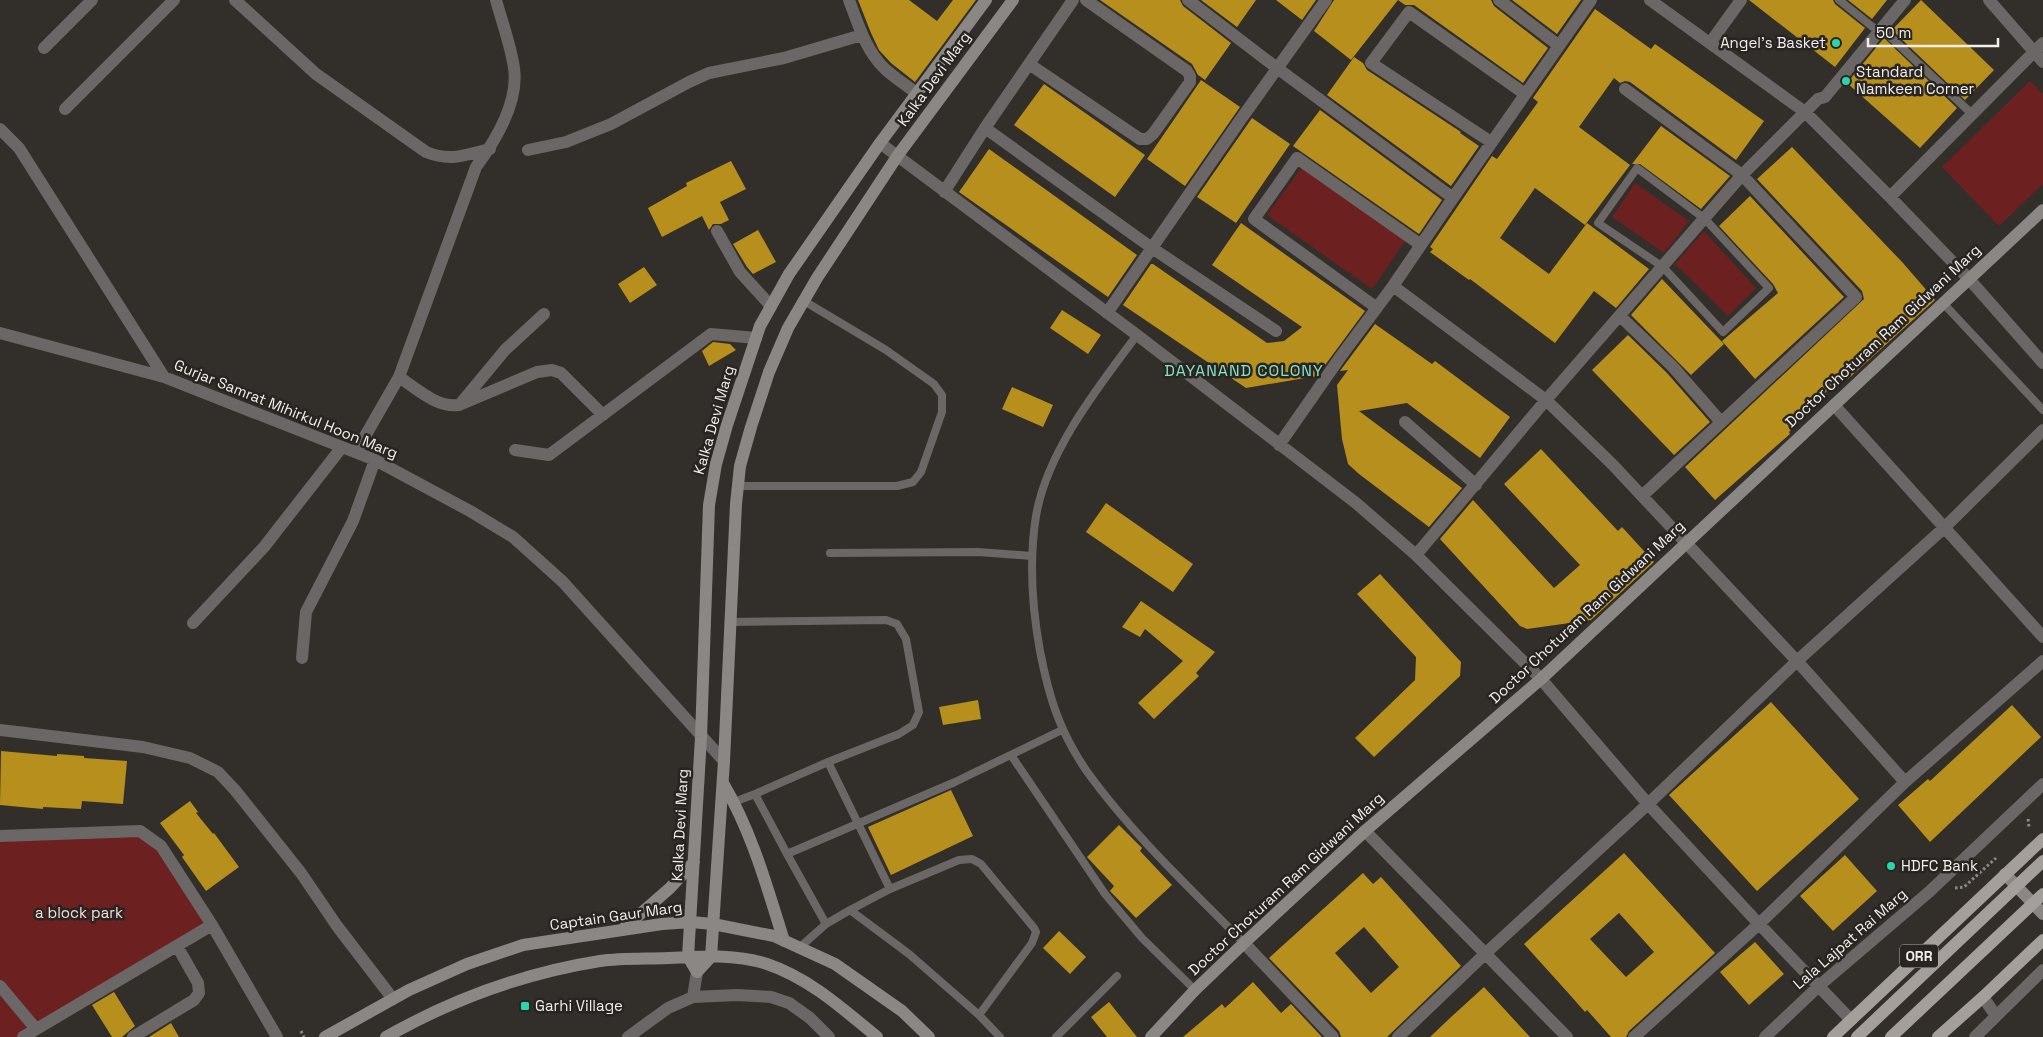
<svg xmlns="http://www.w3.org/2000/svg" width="2043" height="1037" font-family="'Space Grotesk',sans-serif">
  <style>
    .green { fill: #6c2020 }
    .building { fill: #b78f1d; fill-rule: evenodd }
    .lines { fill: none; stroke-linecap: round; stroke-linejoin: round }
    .path { stroke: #8d8a86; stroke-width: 3; stroke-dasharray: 2.5 2.5; stroke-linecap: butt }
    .lane { stroke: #6a6766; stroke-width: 8 }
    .street { stroke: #6a6766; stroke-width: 12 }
    .secondary { stroke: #8b8785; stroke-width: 12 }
    .primary { stroke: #a59f9c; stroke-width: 12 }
    .primary-bridge { stroke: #a59f9c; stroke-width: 12 }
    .poi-dot { fill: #2bd5ac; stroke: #282421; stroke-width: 2 }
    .labels { text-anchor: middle; stroke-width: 5; stroke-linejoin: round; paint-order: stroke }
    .shield { fill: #282421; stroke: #b5b1af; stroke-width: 1 }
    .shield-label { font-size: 14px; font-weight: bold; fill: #f1eeec }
    .poi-label { font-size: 15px; fill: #f1eeec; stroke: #282421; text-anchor: start }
    .street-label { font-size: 15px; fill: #f1eeec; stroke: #282421 }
    .park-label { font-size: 15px; fill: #f8dcd9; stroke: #282421 }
    .neighbourhood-label { font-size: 16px; letter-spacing: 1px; fill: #84e2c4; stroke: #282421 }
  </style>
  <rect width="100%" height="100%" fill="#322e2a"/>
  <path class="green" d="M2030,81L2043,94V184L1999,226L1942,167Z
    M1302,167L1406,240L1372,289L1267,215Z
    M1635,183L1689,221L1664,253L1612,217Z
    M1704,231L1756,288L1728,316L1675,264Z
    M140,831L161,846L212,925L23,1037H0V836Z"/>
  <path class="building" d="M858,0H909L937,21L953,0H976L915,82L891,63L879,50L871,33Z
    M1100,0H1180L1183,6L1231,43L1205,80L1198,75L1192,64Z
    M1201,0H1256L1237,27Z
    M1276,0H1316L1302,20Z
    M1334,0H1398L1351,60L1314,31Z
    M1398,0H1491L1494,6L1548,48L1523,83L1414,5H1405Z
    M1512,0H1581L1557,34Z
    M1749,0H1833L1835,4L1865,28L1835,67Z
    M1848,0H1887L1872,19Z
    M1921,0L1994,70L1965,100L1892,30Z
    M1595,9L1651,49L1655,44L1764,121L1736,160L1630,82L1625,81L1620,83L1614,78L1579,127L1630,165L1585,225L1535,188L1500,238L1549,274L1587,223L1649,269L1616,308L1594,291L1555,343L1470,279L1469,280L1430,252L1433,249L1430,247L1492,156L1497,159L1538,102L1533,98Z
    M1884,38L1957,108L1920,148L1847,83Z
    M1354,57L1363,63L1367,70L1461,132L1460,133L1479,146L1451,186L1327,95Z
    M1201,80L1240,107L1185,186L1147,159Z
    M1044,84L1145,155L1115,197L1014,125Z
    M1320,110L1442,200L1419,234L1293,146Z
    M1252,118L1290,144L1236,223L1197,197Z
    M1661,126L1730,176L1701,209L1640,164H1632Z
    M1792,147L1903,263L1935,300L1848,379L1845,375L1802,413L1805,416L1789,432L1790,434L1715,500L1685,467L1864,299L1862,291L1757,179Z
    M989,149L1137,255L1108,297L959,192Z
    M731,161L746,189L720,202L729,220L721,224H713L709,230L702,216L662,237L648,208L687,186L686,183Z
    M1750,196L1844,297L1755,379L1722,341L1778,293L1773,284L1719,226Z
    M1241,223L1365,311L1317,376L1246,388L1123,305L1151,264H1153L1267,343L1284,341L1302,327L1212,265Z
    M758,230L776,262L753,274L747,267L733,244Z
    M644,267L657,285L630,303L618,284Z
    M1662,279L1724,344L1691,375L1631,315Z
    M1062,310L1101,335L1088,354L1050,328Z
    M1375,324L1432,364L1435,361L1510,417L1480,458L1407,403L1359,411L1462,488L1429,527L1359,474L1348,464L1342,439L1337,385L1348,370L1340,371Z
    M1628,335L1667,373L1710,422L1674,455L1592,370Z
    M713,342L730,344L736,350L709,366L702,351Z
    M1012,387L1053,405L1043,427L1002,409Z
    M1541,449L1618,531L1622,527L1654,562L1591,620L1527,629L1520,626L1440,539L1473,500L1554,588L1580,565L1504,484Z
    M1106,503L1193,564L1173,592L1086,532Z
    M1380,574L1461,662L1460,676L1374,757L1355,738L1415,680L1416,657L1357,594Z
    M1141,601L1215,652L1196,673L1199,676L1154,719L1138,703L1183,661L1145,629L1140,637L1122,627Z
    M978,700L981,719L943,725L939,707Z
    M1771,702L1859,799L1757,891L1669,795Z
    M2012,705L2041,737L1930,842L1898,805L1928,779L1930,781Z
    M1,751L57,756V754L84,756V758L127,761L123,804L82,801L81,809L43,807V809L0,805Z
    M951,790L973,836L891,875L868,827Z
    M190,801L198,812L196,813L213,834L214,833L239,867L206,891L182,857L184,855L160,823Z
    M1119,825L1142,848L1140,851L1172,885L1136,918L1110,891L1114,886L1087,857Z
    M1624,853L1715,953L1629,1031L1626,1037H1611L1587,1010L1585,1012L1570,995L1524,944ZM1619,913L1654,952L1626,977L1590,939Z
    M1845,855L1877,891L1833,931L1800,896Z
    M1363,873L1373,884L1381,877L1461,966L1387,1037H1341L1339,1031L1269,958ZM1364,927L1399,967L1371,993L1335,953Z
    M1059,931L1086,957L1070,974L1043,948Z
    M1755,942L1784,974L1749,1005L1720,972Z
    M1253,982L1281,1013L1291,1004L1322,1037H1183L1222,1004L1225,1008Z
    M1484,987L1530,1037H1430L1450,1018Z
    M114,992L135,1026L122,1037H112L92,1005Z
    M1109,1002L1137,1037H1107L1091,1017Z
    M171,1023L179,1037H149Z"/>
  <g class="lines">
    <path class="path" d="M2028,819L2029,827
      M1955,888L1964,887L1996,858
      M301,1031L304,1037"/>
    <path class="lane" d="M1839,0L1874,28
      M1881,28L1972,114
      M1637,168L1705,219L1769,288L1723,332L1663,267L1598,223Z
      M1943,303L2043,410
      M1137,335C1099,386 1047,451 1036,516C1029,560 1032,607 1040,651C1049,698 1060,733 1088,773C1133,835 1190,888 1244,943
      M738,486H897L913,482L921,472L942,412V395L934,384L886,350L804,301
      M830,553L978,552L1032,556
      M731,622L886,620L897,624L906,639L919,712L913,725L899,734L828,762L755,794L787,854L955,782L1062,730
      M1011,755L1105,894L1142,938L1195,990
      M828,762L890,889L959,860L972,859L981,864L1034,928L1036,932L1032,943L979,1015L909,954L850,910L890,889
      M734,802L755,794
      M787,854L826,924
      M799,948L826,924L850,910
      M979,1015L1000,1037
      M1056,1037L1117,976"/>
    <path class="street" d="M235,0L316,74L426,152C451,162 464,155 490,149
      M849,0C858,24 866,51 885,69C895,78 906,85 916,93
      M1188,0L1277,68L1453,198
      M1499,0L1558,45
      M1650,0L1805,112L1890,197L1969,279L2043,363
      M1989,0L2043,62
      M1710,43L1741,0
      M44,48L92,0
      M1029,64L1140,139H1147L1153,134L1190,82V76L1187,71L1086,0
      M1625,89L1742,175L1856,297L1642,496
      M65,109L174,0
      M985,128L1152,248L1276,331
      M0,129L19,148L164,377
      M1491,142L1371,63L1409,12L1525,94
      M880,143L1137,335L1356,503L1416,555L1541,679L1648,804L1759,924L1851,1020
      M528,150L566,142L611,124L689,82L709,73L784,58L862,35
      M944,192L985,128L1073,0
      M1890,197L2043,43
      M717,231L740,272L771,306
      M1393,286L1546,400L1612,464L1797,661L1905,782
      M1377,308L1254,219L1297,158L1421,245
      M1107,313L1241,119L1326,0
      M1620,316L1673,367L1721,422
      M0,333L164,377L375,460L470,511L513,537L563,582L724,761
      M399,377C417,389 437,408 459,405L537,372L552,370L561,373L603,415
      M461,403L505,350L544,314
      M1834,405L2043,637
      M1405,422L1476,485
      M1279,445L1341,356L1393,286L1453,198L1591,0
      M515,450L549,455L711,334L756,338
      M356,452L399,377L476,167C496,140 519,102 514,68C511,46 502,22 496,0
      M1416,555L1546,400L1742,175L1818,99L1825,97L1905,0
      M193,623L264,547L342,447
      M302,658L306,612L353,521L375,460
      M0,730L143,747L190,758L218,772L235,790L301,873L337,926L393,999
      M1365,831L1567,1037
      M0,836L140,831L161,846L212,925L277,1037
      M1244,943L1333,1037
      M0,986L36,1029
      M693,997L697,972
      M1983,997L1996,1016
      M23,1037L212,925
      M133,1037L194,1000L199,993L198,983L177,946
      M628,1037L668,1008L693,997L737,995L771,997L789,1003L810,1018L829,1037
      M1398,1037L1486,953L1648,804L1797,661L1944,528L2043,430
      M1634,1037L1759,924L1905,782L2043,661
      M1765,1037L1820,985L1929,892L2043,784
      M1975,1037L2043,970"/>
    <path class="secondary" d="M986,0L880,143L789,274L760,326L727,425L716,464L709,505L701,737L688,957L697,972L711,957L724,761L736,504L740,466L751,427L769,372L788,328L817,278L898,155L1013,0
      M723,783C752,832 767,887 784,941
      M2005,874L2043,914
      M623,929L670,888L694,862
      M325,1037L409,990L467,964L523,945L662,924L691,922L713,924L774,936L835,964L902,1011L929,1037
      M386,1037C453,999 524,973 600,961C622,958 646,959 668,958C700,956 736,954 767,964C809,978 843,1009 877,1037
      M1151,1037L1195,990L1244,943L1365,831L1541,679L2043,210"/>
    <path class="primary" d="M1833,1037L2043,839
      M1938,1037L1983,997L2043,940"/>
    <path class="primary-bridge" d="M1857,1037L2043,861
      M1891,1037L2043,894"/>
  </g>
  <g class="poi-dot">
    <circle cx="1836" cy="43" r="5"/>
    <circle cx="1846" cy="81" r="5"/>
    <circle cx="1891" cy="866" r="5"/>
    <rect x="520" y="1001" width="10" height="10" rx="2.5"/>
  </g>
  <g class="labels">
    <rect class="shield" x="1900" y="944.5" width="38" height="23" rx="4"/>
    <g class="shield-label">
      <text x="1919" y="961">ORR</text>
    </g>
    <g class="poi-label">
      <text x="1826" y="48" text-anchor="end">Angel's Basket</text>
      <text x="1856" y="77">Standard<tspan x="1856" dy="17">Namkeen Corner</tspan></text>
      <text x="1901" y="871">HDFC Bank</text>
      <text x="535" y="1011">Garhi Village</text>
    </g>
    <g class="street-label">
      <text transform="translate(934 79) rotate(-54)" y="5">Kalka Devi Marg</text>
      <text transform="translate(1883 336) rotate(-43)" y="5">Doctor Choturam Ram Gidwani Marg</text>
      <text transform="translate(286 409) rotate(22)" y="5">Gurjar Samrat Mihirkul Hoon Marg</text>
      <text transform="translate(714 420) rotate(-74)" y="5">Kalka Devi Marg</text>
      <text transform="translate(1587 612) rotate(-43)" y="5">Doctor Choturam Ram Gidwani Marg</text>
      <text transform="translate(680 825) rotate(-87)" y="5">Kalka Devi Marg</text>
      <text transform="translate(1286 884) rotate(-43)" y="5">Doctor Choturam Ram Gidwani Marg</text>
      <text transform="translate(616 916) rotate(-8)" y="5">Captain Gaur Marg</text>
      <text transform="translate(1850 939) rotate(-41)" y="5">Lala Lajpat Rai Marg</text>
    </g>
    <g class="park-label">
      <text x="79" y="918">a block park</text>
    </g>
    <g class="neighbourhood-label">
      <text x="1244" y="376">DAYANAND COLONY</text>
    </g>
  </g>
  <path d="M1868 38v8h130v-8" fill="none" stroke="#f1eeec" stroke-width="2.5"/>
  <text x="1876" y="38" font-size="15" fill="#f1eeec" stroke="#282421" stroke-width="4" paint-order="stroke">50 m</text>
</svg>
